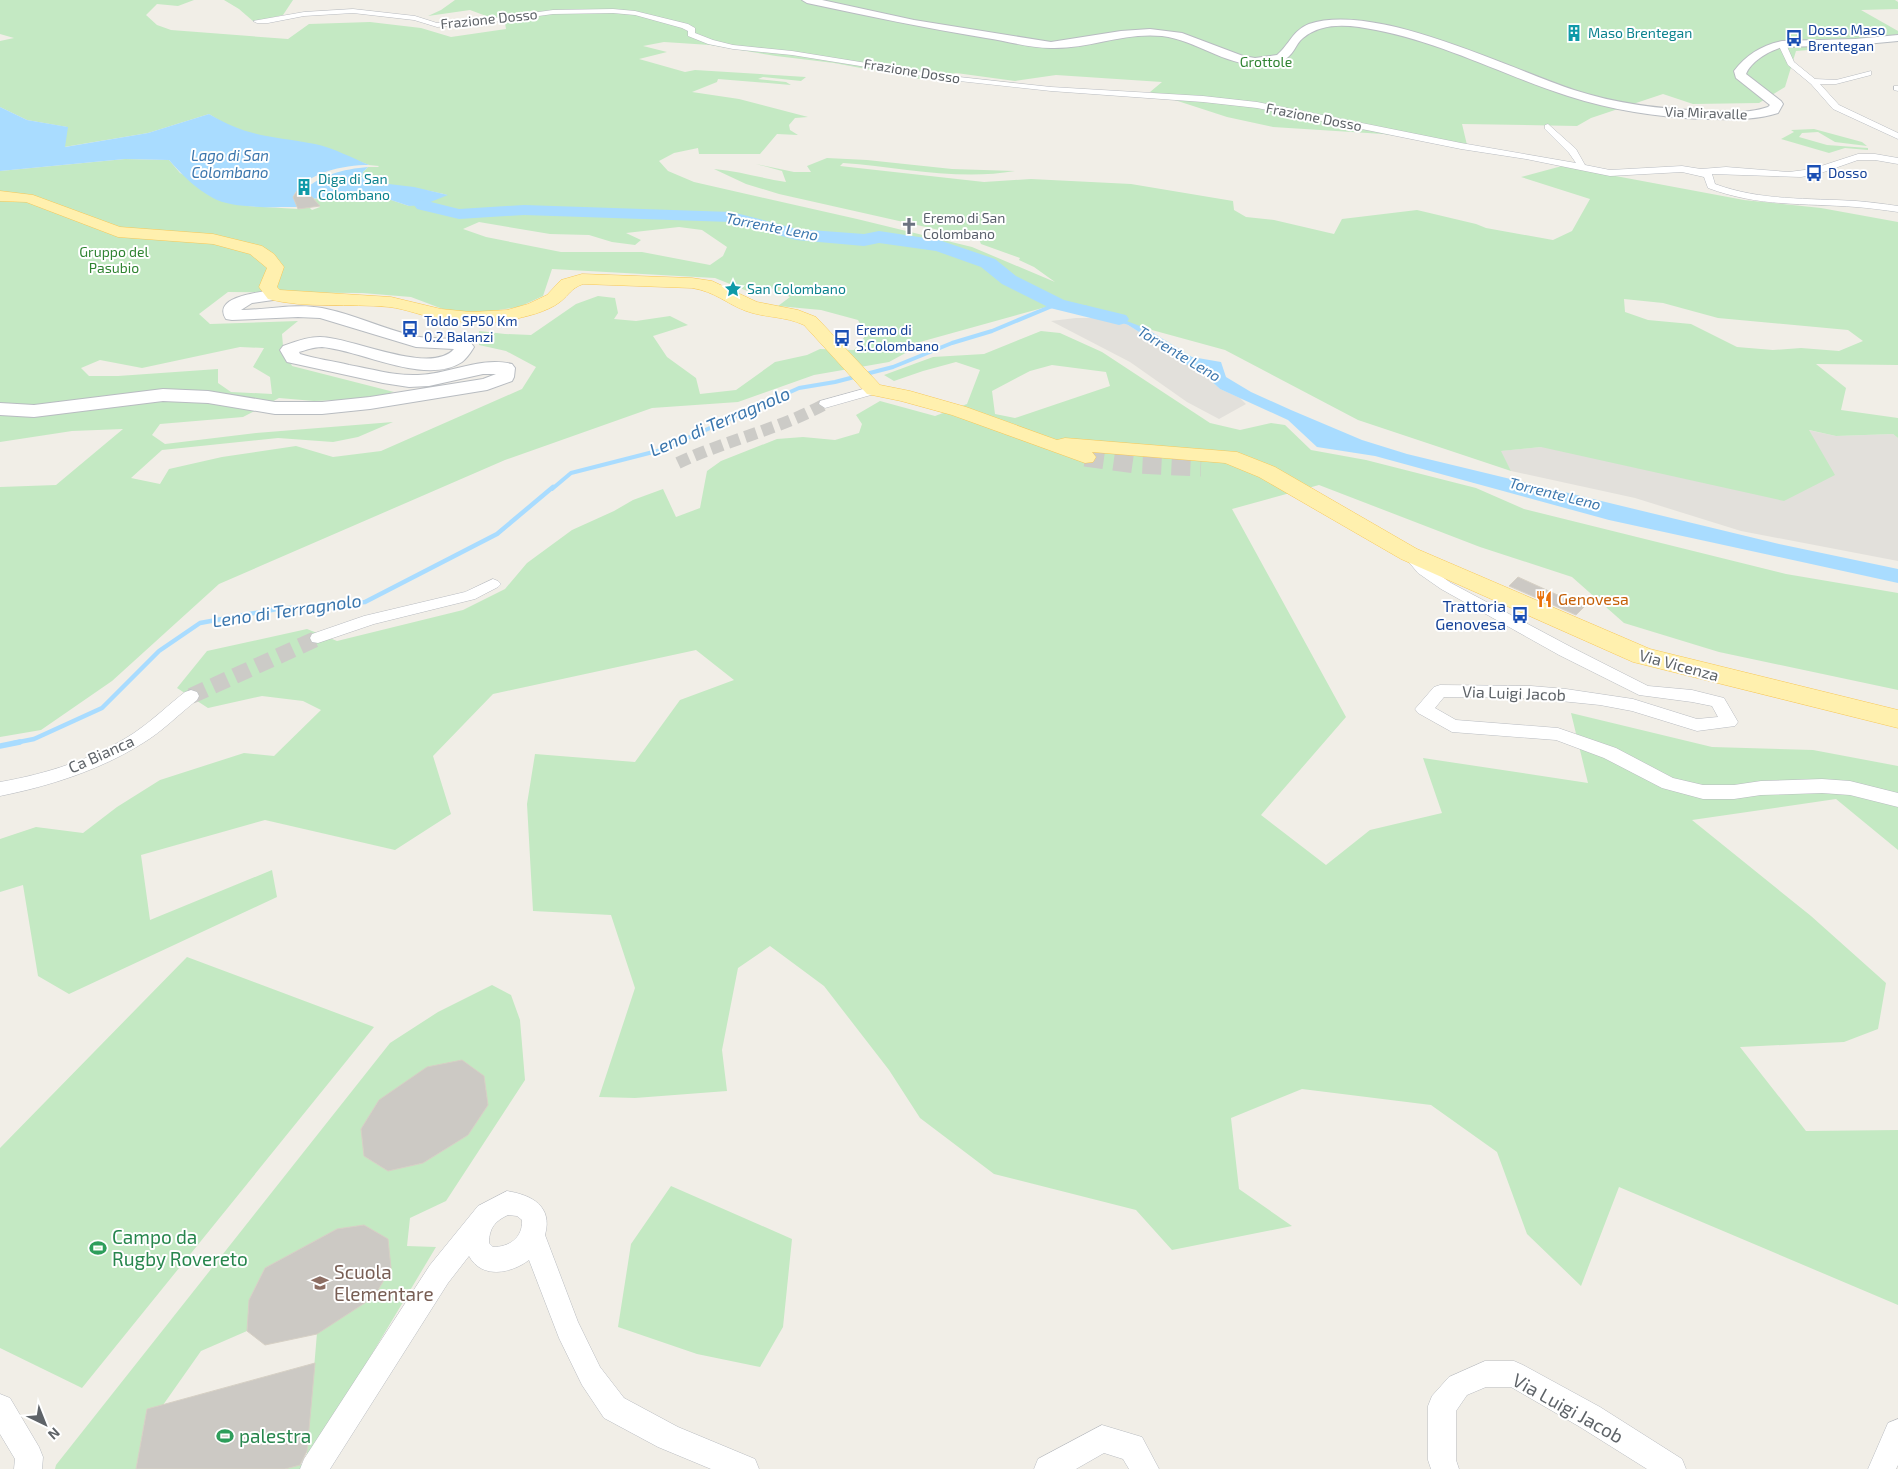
<svg xmlns="http://www.w3.org/2000/svg" width="1898" height="1469" font-family="'Exo 2',sans-serif">
  <style>
    .industrial { fill: #e2e0db }
    .green { fill: #c4e9c3; fill-rule: evenodd }
    .water { fill: #a9dcff }
    .lines { fill: none; stroke-linecap: round; stroke-linejoin: round }
    .stream-far2 { stroke: #a9dcff; stroke-width: 4 }
    .stream-far1 { stroke: #a9dcff; stroke-width: 4.5 }
    .stream { stroke: #a9dcff; stroke-width: 5.5 }
    .river { fill: #a9dcff; fill-rule: evenodd }
    .building { fill: #ccc9c4; stroke: #d6d0c5 }
    .street-tunnel-far1 { stroke: #cccbc7; stroke-width: 12; stroke-dasharray: 12 6; stroke-linecap: butt }
    .street-tunnel { stroke: #cccbc7; stroke-width: 16; stroke-dasharray: 16 8; stroke-linecap: butt }
    .primary-tunnel { stroke: #cccbc7; stroke-width: 19; stroke-dasharray: 19 10; stroke-linecap: butt }
    .street-casing { stroke: #b9bcc1; stroke-width: 1 }
    .secondary-casing { stroke: #b8bcc1; stroke-width: 2 }
    .primary-casing { stroke: #f8c859; stroke-width: 1 }
    .street { fill: #fff; fill-rule: evenodd }
    .secondary { fill: #fff; fill-rule: evenodd }
    .primary { fill: #fff0ae; fill-rule: evenodd }
    .labels { text-anchor: middle; stroke-width: 4; stroke-linejoin: round; paint-order: stroke }
    .far-street-label { font-size: 14px; fill: #5e6368; stroke: #fff }
    .far-transit-label { font-size: 14px; fill: #164399; stroke: #fff; text-anchor: start }
    .far-culture-label { font-size: 14px; fill: #0d838f; stroke: #fff; text-anchor: start }
    .far-park-label { font-size: 14px; fill: #308432; stroke: #fff }
    .far-worship-label { font-size: 14px; fill: #5b616d; stroke: #fff; text-anchor: start }
    .far-water-label { font-size: 15px; font-style: italic; fill: #3c77ae; stroke: #fff }
    .food-label { font-size: 16px; fill: #c56008; stroke: #fff; text-anchor: start }
    .transit-label { font-size: 16px; fill: #164399; stroke: #fff; text-anchor: end }
    .street-label { font-size: 16px; fill: #5e6368; stroke: #fff }
    .water-label { font-size: 18px; font-style: italic; fill: #3c77ae; stroke: #fff }
    .near-leisure-label { font-size: 19px; fill: #27864d; stroke: #fff; text-anchor: start }
    .near-education-label { font-size: 19px; fill: #785e54; stroke: #fff; text-anchor: start }
    .near-street-label { font-size: 19px; fill: #5e6368; stroke: #fff }
  </style>
  <rect width="100%" height="100%" fill="#f1eee7"/>
  <path class="industrial" d="M1076,318H1108L1128,325L1174,354L1178,359L1208,378L1220,389L1240,398L1246,404L1219,419L1187,402L1130,362L1051,321Z
    M1808,430L1836,436L1893,434L1898,438V561L1741,531L1635,498L1511,471L1500,451L1541,447Z"/>
  <path class="green" d="M0,0H194L178,6L157,4L146,15L157,25L171,30L288,39L309,24L370,22L421,28L451,37L506,29L505,23L470,10L428,16L441,10L455,0H1895L1898,2V9L1861,10L1898,31V34L1846,47L1796,51L1785,87L1759,103L1693,104L1663,94L1591,118L1577,126L1462,124L1467,145L1383,134L1273,127L1227,117L1150,92L1162,82L1056,75L1015,81L956,73L920,79L834,63L776,56L710,45L664,42L643,46L667,52L639,59L685,72L695,70L806,77L801,81L763,77L758,79L786,82L791,85L718,79L717,82L692,92L739,99L808,117L795,118L789,125L790,130L798,135L777,134L760,154H699L698,148L674,153L659,161L668,171L694,182L857,219L972,247L1055,282L1034,267L1019,260L1020,258L981,244L979,239L779,194L746,184L714,169C738,171 761,178 786,182L782,171L756,164L794,172H811L807,166L827,158L867,160L952,169L1015,171C958,181 900,167 843,163L840,166L984,182L1031,179L1131,184L1233,201L1234,210L1246,217L1274,220L1334,234L1342,219L1417,210L1476,224L1486,228L1553,240L1572,231L1590,199L1521,177L1562,166L1744,200L1821,208L1898,222V365L1816,364L1846,388L1841,410L1898,418V438L1893,434L1836,436L1809,430L1835,475L1784,501L1541,447L1501,451L1511,471L1358,420L1225,350L1057,304L920,342L911,350L889,362L814,375L738,402L652,408L505,460L219,584L112,681L41,730L0,737V487L56,485L123,429L72,431L0,442V171L125,159L169,160L180,173L247,206L299,209L309,207L312,210L320,207L314,199L357,191L370,193L409,206L447,195C421,187 384,188 362,177L363,172L368,167H378L379,166L369,165L317,145L263,137L230,127L209,114L148,133L64,147L67,127L27,120L0,107V41L14,38L0,34ZM479,222L550,234L589,235L612,242L635,245L641,240L626,233L679,227L702,230L727,247L723,256L710,265L642,252H561L486,237L463,229ZM552,269L715,278L750,292L766,286L790,297L778,306L821,310L858,320L866,335L854,350L820,349L807,355L775,362L736,390L700,394L696,378L667,357L653,336L688,325L670,316L636,321L614,319L618,313L615,298L598,296L576,304L531,335L505,334L479,331V345L506,351L536,367L522,389L381,451L333,457L296,446L222,457L169,469L160,484L131,478L162,450L278,438L333,442L358,437L393,422L256,433L165,444L152,435L160,424L243,417L279,398L314,401L366,399L394,392L292,366L283,346L282,334L298,321L210,324L199,314L228,292L362,293L411,297L448,311L485,312L519,307L543,296ZM1624,299L1663,303L1718,318L1848,330L1863,341L1839,351L1801,348L1773,350L1737,347L1691,324L1648,320L1625,312ZM240,347L264,348L253,367L270,377L272,394L231,392L218,383V369L118,376H89L81,368L100,360L142,368Z
    M224,0H293L283,15L254,22L239,9Z
    M1814,129L1862,142L1867,146L1835,142L1818,132L1802,133L1799,137L1827,145L1868,148V150L1845,148L1829,153L1781,139L1794,132L1791,130Z
    M1041,331L1060,333L1102,352L1210,423L1240,430L1271,423L1285,425L1311,450L1366,460L1476,488L1524,509L1786,574L1898,593V690L1719,652L1624,623L1572,577L1480,547L1319,485L1232,509L1346,717L1261,815L1326,865L1370,830L1442,813L1423,758L1588,783L1571,713L1712,747L1813,750L1898,766V850L1836,799L1692,820L1811,916L1886,983L1878,1029L1844,1042L1740,1047L1806,1131L1898,1130V1305L1619,1187L1581,1286L1527,1234L1497,1152L1431,1105L1302,1089L1231,1118L1239,1189L1292,1226L1172,1250L1136,1210L994,1174L920,1118L889,1070L824,986L770,946L738,968L722,1050L727,1091L635,1098L599,1097L635,988L611,915L533,911L527,804L535,754L635,762L680,700L734,680L696,650L493,694L433,756L451,814L395,850L265,820L141,855L150,920L272,870L277,897L69,994L38,976L23,885L0,892V839L36,827L83,833L117,807L160,780L244,753L274,756L321,710L303,701L262,696L208,708L177,688L207,651L307,629L337,641L463,610L505,589L527,563L572,530L614,511L633,500L663,489L676,517L700,508L707,471L721,461L777,439L803,437L835,440L859,433L862,424L856,415L880,401L935,416L967,404L980,370L956,362L923,371L894,381L884,375L933,357L984,354ZM1052,365L1106,372L1110,386L1015,418L995,414L992,391L1030,371Z
    M187,957L374,1027L82,1388L0,1348V1148Z
    M492,985L511,995L520,1020L525,1080L446,1201L410,1218L407,1246L436,1247L303,1469H285L306,1463L317,1333L374,1297L391,1268L387,1239L364,1225L337,1229L265,1268L249,1300L247,1331L201,1351L163,1405L147,1409L136,1469H55L56,1465L390,1043L438,1012ZM484,1076L488,1105L468,1135L423,1163L388,1171L364,1156L361,1129L379,1100Z
    M671,1186L792,1239L783,1327L760,1367L697,1354L618,1327L631,1244Z"/>
  <path class="water" d="M0,107L27,120L68,127L65,147L148,133L209,114C249,138 273,136 315,144C334,148 352,158 369,165C344,165 305,172 293,197L297,207C275,207 232,209 213,198C196,189 181,174 169,160L125,159L0,171Z
    M368,167L363,172L362,177L372,182L414,187L448,195L423,205L409,206L370,193L357,191L302,201L301,194C317,175 344,169 368,167Z
    M1085,305L1145,328L1192,357L1221,362L1226,377L1251,392L1291,410L1362,440L1407,454L1779,544L1898,569V583L1609,520L1375,456L1317,447L1288,420L1220,389L1208,378L1178,359L1174,354L1128,325L1108,318L1076,312Z"/>
  <g class="lines">
    <path class="stream-far2" d="M552,489L571,473L661,450L799,388L835,382L893,367L952,343L992,331L1057,304"/>
    <path class="stream-far1" d="M14,743L34,739L102,708L159,651L200,623L277,609L365,602L497,534L553,487"/>
    <path class="stream" d="M0,746L20,742"/>
    <path class="river" d="M423,200L459,209L524,205L732,212L797,229L864,234L879,231L939,240L995,259L1016,276L1064,300L1126,315L1129,319L1126,323L1119,325L1050,308L1002,284L981,267L936,251L879,243L864,246L796,240L731,222L524,215L459,219L417,209L414,205L417,201Z"/>
  </g>
  <path class="building" d="M301,185L320,206L298,209L293,197Z
    M1518,577L1584,607L1576,615L1509,586Z
    M462,1060L484,1076L488,1105L468,1135L423,1163L388,1171L364,1156L361,1129L379,1100L427,1067Z
    M364,1225L388,1239L391,1268L374,1297L317,1334L265,1345L247,1331L249,1300L265,1268L337,1229Z
    M315,1363L307,1451L300,1465L285,1469H136L147,1409Z"/>
  <g class="lines">
    <path class="street-tunnel-far1" d="M678,463C726,440 778,430 825,404"/>
    <path class="street-tunnel" d="M191,696L318,638"/>
    <path class="primary-tunnel" d="M1085,457L1135,464L1201,467"/>
    <g class="street-casing">
      <path id="street" d="M353,9L415,16L437,23L487,19L553,10L613,9L635,11L688,24L695,28V33L713,40L733,45L792,51L941,75L1051,87L1203,96L1257,102L1461,143L1576,163L1569,153L1545,129V125L1548,124L1576,149L1585,165L1610,170L1682,166L1701,169L1726,167L1789,172L1812,169L1858,154H1875L1898,158V164L1875,160H1858L1818,174L1801,177L1712,174L1715,184C1761,201 1808,198 1856,201C1870,202 1884,204 1898,206V212C1884,210 1870,208 1856,207C1803,203 1759,207 1708,188L1704,177L1682,172L1610,176L1526,159L1461,149L1257,108L1203,102L1051,91L941,79L792,55L733,49L708,44L688,36V31L682,28L635,15L613,13L553,14L487,23L437,27L414,20L353,13L304,16L268,23H257L253,21L304,12Z
        M1779,42H1785L1794,62L1815,79L1836,80L1871,71V75L1836,84H1820L1839,105L1898,133V139L1833,109L1811,84L1788,65L1778,44Z
        M1894,86H1898V91L1894,90Z
        M874,386L878,387L880,390L878,393L825,408L819,404L820,401Z
        M1409,550L1414,551L1428,567L1451,583L1571,647L1648,686L1692,690L1724,698L1738,722L1735,726L1697,731L1632,711L1600,705L1531,698L1444,697L1435,708L1456,720L1558,728L1616,748L1673,778L1703,785H1734L1761,781L1822,779L1850,781L1898,793V807L1850,795L1822,793L1761,795L1734,799H1703L1662,788L1604,758L1556,740L1452,732L1418,713L1415,709L1434,687L1440,685L1531,686L1566,689L1633,699L1697,719L1718,717L1712,706L1692,702L1639,695L1559,655L1441,589L1418,573L1402,554L1404,551Z
        M493,579L498,581L501,584L498,587L475,599L374,624L318,643L312,642L310,638L312,634L364,616L465,592Z
        M191,690L197,692L199,696L197,700C179,714 163,731 143,743C100,770 50,786 0,796V782C46,774 94,759 134,733C152,721 168,705 185,692Z
        M507,1191C532,1195 553,1206 545,1235L578,1322L600,1367L624,1398L678,1427L755,1459L759,1469H711L658,1447L604,1418L582,1385L559,1338L529,1260C512,1273 482,1280 469,1256L448,1283L330,1469H300L304,1459L430,1265L478,1206ZM508,1215L517,1216L522,1220C523,1238 509,1247 493,1247L489,1243C489,1228 495,1221 508,1215Z
        M1485,1361H1514L1523,1365L1600,1407L1682,1459L1686,1469H1647L1580,1427L1511,1387H1486L1467,1395L1456,1411V1460L1459,1469H1431L1428,1460V1406L1432,1396L1449,1377Z
        M0,1394L10,1398L39,1447L43,1457L42,1469H14L15,1459L0,1434Z
        M1898,1419V1465L1896,1469H1868L1888,1423Z
        M1102,1425L1142,1437L1159,1469H1129L1123,1459L1104,1453L1076,1469H1034L1038,1459Z"/>
    </g>
    <g class="secondary-casing">
      <path id="secondary" d="M802,0H822L914,20L1051,42L1121,31L1150,29L1182,33L1243,56L1255,58L1277,55C1289,45 1293,30 1309,24C1376,2 1508,68 1574,90C1617,104 1660,109 1704,111C1726,112 1748,114 1768,107L1770,105L1736,78L1734,71C1746,55 1762,45 1782,41L1855,39L1898,35V41L1855,45L1782,47C1769,51 1751,61 1746,74L1781,101L1783,104L1778,113C1753,121 1728,119 1702,119C1656,117 1612,110 1568,96C1503,75 1443,43 1376,30C1352,25 1323,21 1303,38C1299,41 1297,45 1294,50C1286,63 1273,65 1259,65C1224,65 1196,40 1162,36C1124,32 1089,49 1051,48C1030,48 1007,41 986,38C926,28 867,16 807,3Z
        M274,290L280,291L282,295L280,299L252,303L241,310C267,310 295,303 322,308C354,314 383,329 414,336C433,340 452,336 471,343L474,347C471,352 466,359 462,362C426,386 360,350 322,347C314,347 306,350 299,352L300,354C316,359 333,361 349,365C372,369 394,376 418,375C450,374 480,356 512,364L515,368L514,377L512,381L487,390L370,409L322,414H275L208,403L163,401L34,417L0,415V403L34,405L163,389L208,391L275,402H322L370,397L483,379L496,374H483L429,386L409,387L383,383L287,362L280,350L283,346C294,342 307,337 320,337C351,337 431,376 454,349L416,347L320,318L298,317L232,320L226,319C211,296 262,292 274,290Z"/>
    </g>
    <g class="primary-casing">
      <path id="primary" d="M0,191L33,195L120,227L213,234L262,246L274,254L284,267L277,287L280,290L391,297L441,309L471,312L507,310L528,304L547,295L561,280L582,274L692,278L712,281L757,302L798,310L816,317L880,385L910,391L966,407L1057,440L1065,438L1237,452L1275,467L1417,549L1650,649L1898,710V728L1633,662L1401,559L1259,477L1225,463L1092,452L1096,457L1093,462L1085,463L952,415L901,401L867,394L804,325C785,316 765,318 746,311C725,303 716,292 692,288L583,284C570,289 570,294 560,302C547,312 525,317 510,320C488,324 463,323 441,319C424,317 407,309 389,307C349,303 307,309 268,299L259,287L267,268L250,254L213,244L118,237L26,202L0,201Z"/>
    </g>
    <use href="#street" class="street"/>
    <use href="#secondary" class="secondary"/>
    <use href="#primary" class="primary"/>
  </g>
  <defs>
    <g id="building-bare" transform="scale(1.35)"><path d="M-4-6H4V6H1V3H-1V6H-4ZM-2.5-4.3h1.7v1.8h-1.7ZM.8-4.3h1.7v1.8H.8ZM-2.5-1h1.7V.8h-1.7ZM.8-1h1.7V.8H.8Z" fill="#0f9aa8" stroke="#fff" stroke-width="2.5" paint-order="stroke"/></g>
    <g id="bus-bare" transform="scale(1.35)"><path d="M-5-6H5V4H4V6H2V4H-2V6H-4V4H-5ZM-3.5-4V0h7V-4ZM-3.5 1.2v1.5H-2V1.2ZM2 1.2v1.5H3.5V1.2Z" fill="#1a4fb4" stroke="#fff" stroke-width="2.5" paint-order="stroke"/></g>
    <g id="church-bare" transform="scale(1.35)"><path d="M-1.2-6h2.4v3.5h3.3v2.4h-3.3V6h-2.4V-.1h-3.3v-2.4h3.3Z" fill="#6b7280" stroke="#fff" stroke-width="2.5" paint-order="stroke"/></g>
    <g id="sight-bare" transform="scale(1.35)"><path d="M0-6L1.8-2.2L6-1.7L2.9 1.2L3.7 5.4L0 3.3L-3.7 5.4L-2.9 1.2L-6-1.7L-1.8-2.2Z" fill="#0f9aa8" stroke="#fff" stroke-width="2.5" paint-order="stroke"/></g>
    <g id="restaurant-bare" transform="scale(1.35)"><path d="M-5-6h1v4h1v-4h1v4h1v-4h1v5L-1.5 .5V6h-2V.5L-5-1ZM5-6V6H3V1.5H1.5Q1.5-4 5-6Z" fill="#e8710a" stroke="#fff" stroke-width="2.5" paint-order="stroke"/></g>
    <g id="stadium-bare" transform="scale(1.35)"><path d="M0-5a6.5 5 0 1 0 0 10a6.5 5 0 1 0 0-10ZM-3.5-1.8h7v3.6h-7Z" fill="#2e9e5b" stroke="#fff" stroke-width="2.5" paint-order="stroke"/></g>
    <g id="school-bare" transform="scale(1.35)"><path d="M0-5L7-2L0 1L-7-2ZM-4 1L0 2.5L4 1V4Q0 6-4 4Z" fill="#8d6e63" stroke="#fff" stroke-width="2.5" paint-order="stroke"/></g>
  </defs>
  <g fill-rule="evenodd">
    <use href="#building-bare" x="1574" y="33"/>
    <use href="#bus-bare" x="1794" y="38"/>
    <use href="#bus-bare" x="1814" y="173"/>
    <use href="#building-bare" x="304" y="187"/>
    <use href="#church-bare" x="909" y="226"/>
    <use href="#sight-bare" x="733" y="289"/>
    <use href="#bus-bare" x="410" y="329"/>
    <use href="#bus-bare" x="842" y="338"/>
    <use href="#restaurant-bare" x="1544" y="599"/>
    <use href="#bus-bare" x="1520" y="615"/>
    <use href="#stadium-bare" x="98" y="1248"/>
    <use href="#school-bare" x="320" y="1283"/>
    <use href="#stadium-bare" x="225" y="1436"/>
  </g>
  <g class="labels">
    <g class="far-street-label">
      <text transform="translate(489 19) rotate(-6)" y="5">Frazione Dosso</text>
      <text transform="translate(912 71) rotate(9)" y="5">Frazione Dosso</text>
      <text transform="translate(1706 113) rotate(2)" y="5">Via Miravalle</text>
      <text transform="translate(1314 117) rotate(11)" y="5">Frazione Dosso</text>
    </g>
    <g class="far-transit-label">
      <text x="1808" y="35">Dosso Maso<tspan x="1808" dy="16">Brentegan</tspan></text>
      <text x="1828" y="178">Dosso</text>
      <text x="424" y="326">Toldo SP50 Km<tspan x="424" dy="16">0.2 Balanzi</tspan></text>
      <text x="856" y="335">Eremo di<tspan x="856" dy="16">S.Colombano</tspan></text>
    </g>
    <g class="far-culture-label">
      <text x="1588" y="38">Maso Brentegan</text>
      <text x="318" y="184">Diga di San<tspan x="318" dy="16">Colombano</tspan></text>
      <text x="747" y="294">San Colombano</text>
    </g>
    <g class="far-park-label">
      <text x="1266" y="67">Grottole</text>
      <text x="114" y="257">Gruppo del<tspan x="114" dy="16">Pasubio</tspan></text>
    </g>
    <g class="far-worship-label">
      <text x="923" y="223">Eremo di San<tspan x="923" dy="16">Colombano</tspan></text>
    </g>
    <g class="far-water-label">
      <text x="230" y="161">Lago di San<tspan x="230" dy="17">Colombano</tspan></text>
      <text transform="translate(772 227) rotate(11)" y="5">Torrente Leno</text>
      <text transform="translate(1179 354) rotate(31)" y="5">Torrente Leno</text>
      <text transform="translate(1555 494) rotate(14)" y="5">Torrente Leno</text>
    </g>
    <g class="food-label">
      <text x="1558" y="605">Genovesa</text>
    </g>
    <g class="transit-label">
      <text x="1506" y="612">Trattoria<tspan x="1506" dy="18">Genovesa</tspan></text>
    </g>
    <g class="street-label">
      <text transform="translate(1679 665) rotate(15)" y="6">Via Vicenza</text>
      <text transform="translate(1514 693) rotate(2)" y="6">Via Luigi Jacob</text>
      <text transform="translate(101 754) rotate(-24)" y="6">Ca Bianca</text>
    </g>
    <g class="water-label">
      <text transform="translate(720 422) rotate(-23)" y="6">Leno di Terragnolo</text>
      <text transform="translate(287 611) rotate(-8)" y="6">Leno di Terragnolo</text>
    </g>
    <g class="near-leisure-label">
      <text x="112" y="1244">Campo da<tspan x="112" dy="22">Rugby Rovereto</tspan></text>
      <text x="239" y="1443">palestra</text>
    </g>
    <g class="near-education-label">
      <text x="334" y="1279">Scuola<tspan x="334" dy="22">Elementare</tspan></text>
    </g>
    <g class="near-street-label">
      <text transform="translate(1568 1408) rotate(29)" y="7">Via Luigi Jacob</text>
    </g>
  </g>
  <g transform="translate(45 1424) rotate(137)" stroke="#ffffff" stroke-width="4" paint-order="stroke">
  <path d="M0-4L9 19L0 12L-9 19Z" fill="#5e6368"/>
  <text y="-8" font-size="14" font-weight="bold" text-anchor="middle" fill="#5e6368">N</text>
  </g>
</svg>
